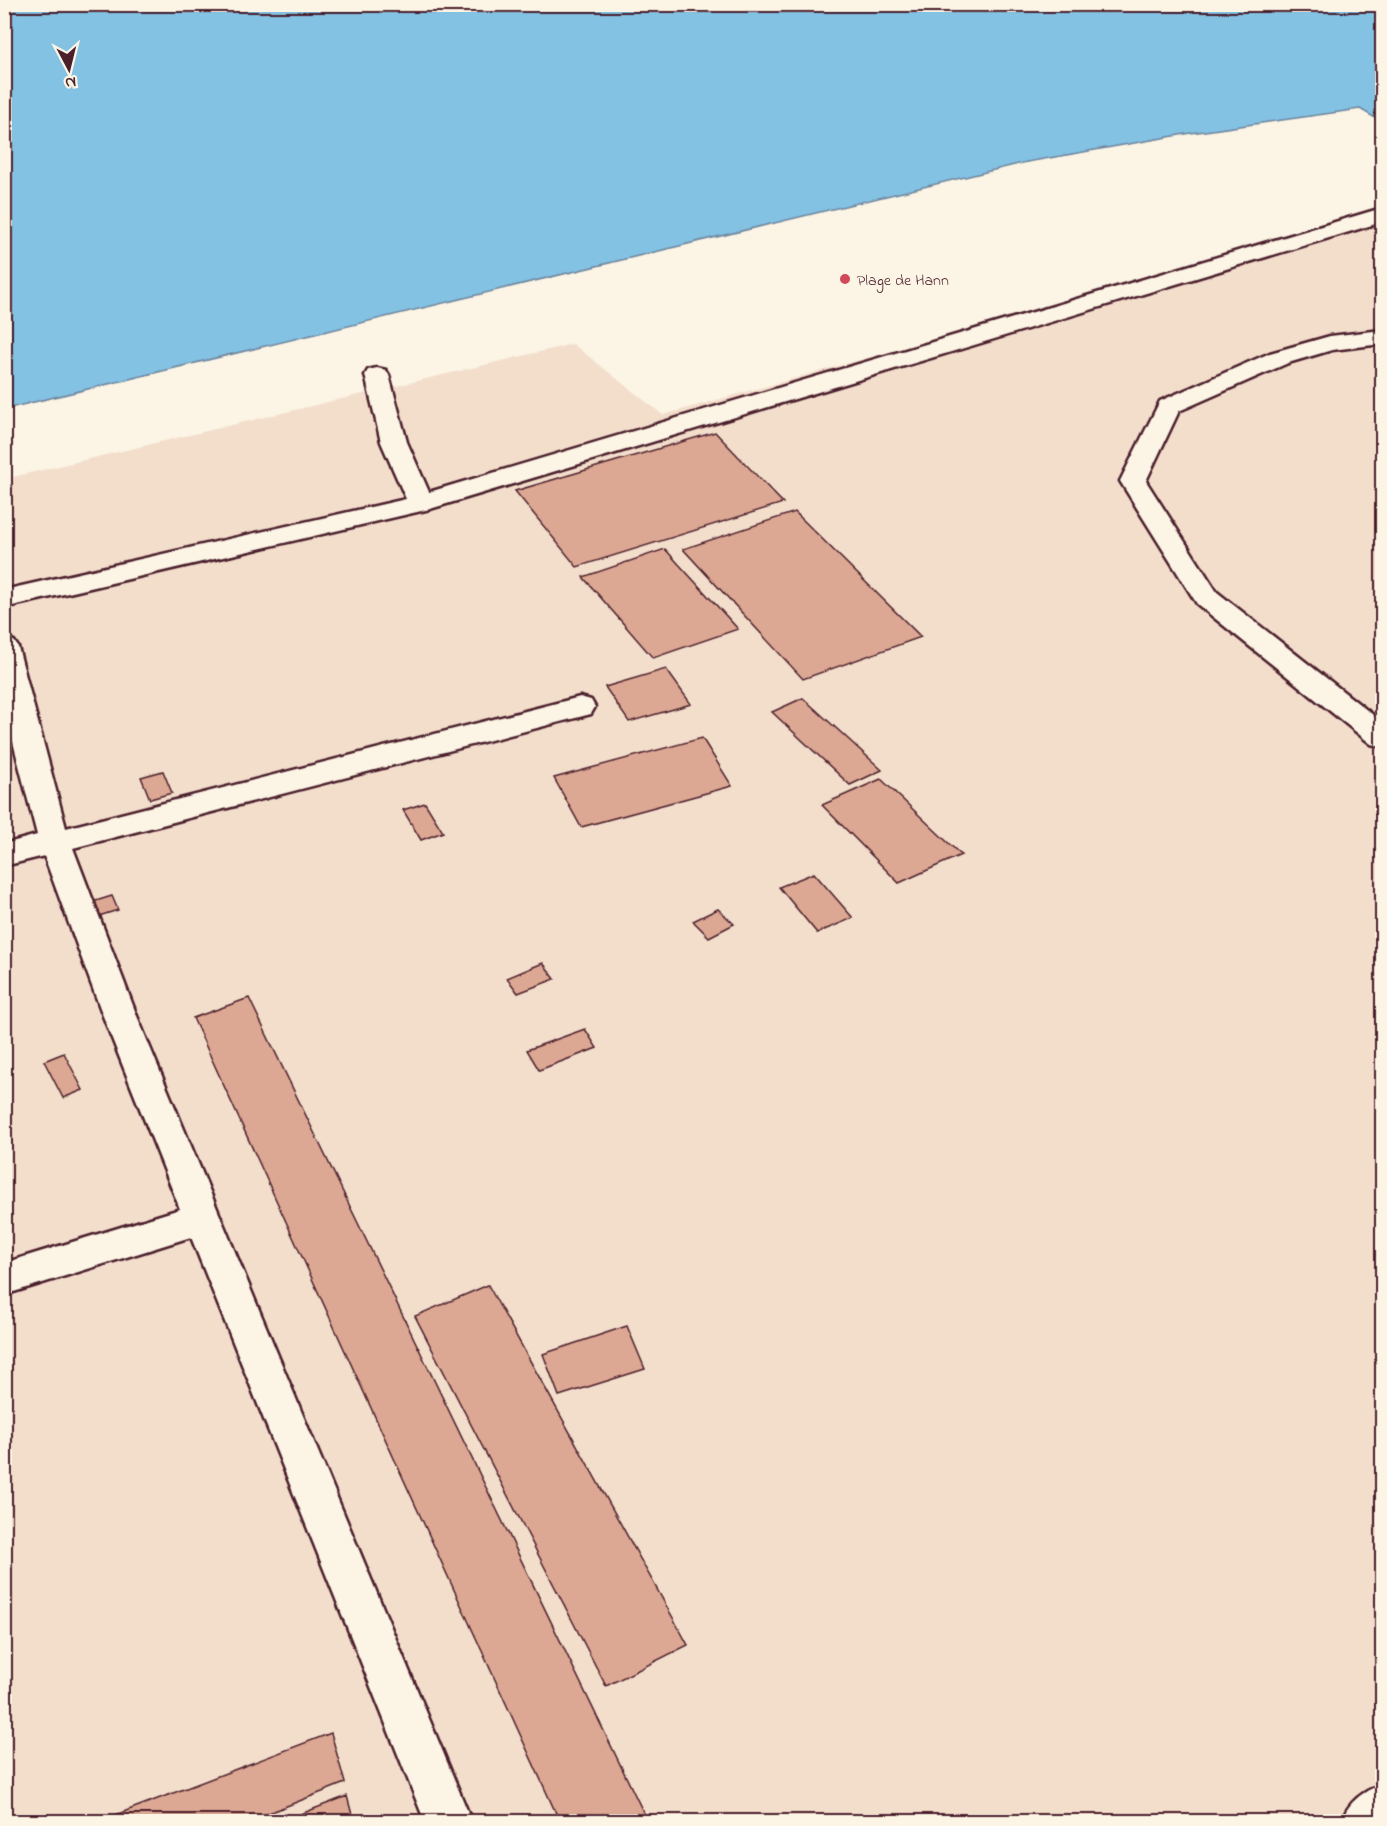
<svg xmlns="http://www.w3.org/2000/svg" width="1387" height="1826" font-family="'Indie Flower',sans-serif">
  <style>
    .built { fill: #f3decc }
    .water { fill: #83c2e3; stroke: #6c8199; stroke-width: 1.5 }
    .building { fill: #dda893; stroke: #4a1f2b; stroke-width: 1.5 }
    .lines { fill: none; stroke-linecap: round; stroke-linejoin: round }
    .minor-casing { stroke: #4a1f2b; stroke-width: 5 }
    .minor { fill: #fcf5e5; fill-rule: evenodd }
    .poi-dot { fill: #d1495b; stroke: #fcf5e5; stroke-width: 2 }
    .labels { text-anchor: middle; stroke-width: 5; stroke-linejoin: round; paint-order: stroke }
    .far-poi-label { font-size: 16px; fill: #4a1f2b; stroke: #fcf5e5; text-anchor: start }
  </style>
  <rect width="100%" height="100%" fill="#fcf5e5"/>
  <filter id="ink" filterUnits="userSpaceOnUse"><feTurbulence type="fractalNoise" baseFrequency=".0167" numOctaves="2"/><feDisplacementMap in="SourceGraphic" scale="12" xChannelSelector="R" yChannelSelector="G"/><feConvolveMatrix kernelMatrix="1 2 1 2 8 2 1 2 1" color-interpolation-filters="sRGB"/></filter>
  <g filter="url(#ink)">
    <path class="built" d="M1382,214V1821H5L4,479L573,344L663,415Z"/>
    <path class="water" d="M4,5H1382V122L1360,109L1191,133L1027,162L5,409Z"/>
    <path class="building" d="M715,432L783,503L577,567L515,491Z
      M795,512L921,637L803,679L683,549Z
      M665,549L738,629L653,658L583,577Z
      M666,669L691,704L629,722L605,687Z
      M803,698L882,770L850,785L772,712Z
      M702,738L732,786L581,827L554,778Z
      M163,771L172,793L150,799L141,777Z
      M881,779L961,855L899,883L822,805Z
      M425,803L443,832L421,840L403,810Z
      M814,873L853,918L817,933L779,887Z
      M112,896L118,910L89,919L83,905Z
      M718,909L734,924L709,937L693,921Z
      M543,963L555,979L518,993L507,978Z
      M249,998L648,1822H560L193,1018Z
      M585,1029L597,1048L539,1070L527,1050Z
      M64,1053L83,1090L63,1098L44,1061Z
      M488,1285L688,1645L606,1686L415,1316Z
      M627,1326L645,1369L559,1396L543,1354Z
      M331,1733L345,1783L246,1822H97Z
      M347,1796L354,1822H280Z"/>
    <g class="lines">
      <g class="minor-casing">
        <path id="minor" d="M1382,208V222L430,509L4,608V590L406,499L381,442L365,375L368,370L377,368L386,370L389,375L407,442L429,492Z
          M1382,330V344L1332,350L1288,363L1179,411L1146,481L1217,592L1382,722V747L1371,744L1197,604L1120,481L1160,401L1270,353L1330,336Z
          M4,638L14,641L18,647L66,828L580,697L591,700L595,707L591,714L73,848L137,1016L472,1822H425L191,1237L4,1295V1263L180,1209L103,1016L44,856L4,866V844L37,835L4,707Z
          M1382,1784V1822H1341C1349,1801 1362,1792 1382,1784Z"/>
      </g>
      <use href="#minor" class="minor"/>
    </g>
  </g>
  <circle class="poi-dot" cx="845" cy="279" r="6"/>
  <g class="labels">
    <g class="far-poi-label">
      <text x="857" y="285">Plage de Hann</text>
    </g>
  </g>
  <rect width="1387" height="1826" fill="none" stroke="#fcf5e5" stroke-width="24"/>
  <rect x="12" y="12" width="1363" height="1802" fill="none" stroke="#4a1f2b" stroke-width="2" filter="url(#ink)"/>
  <g transform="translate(69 69) rotate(173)" stroke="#fcf5e5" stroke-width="4.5" paint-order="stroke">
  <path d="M0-4.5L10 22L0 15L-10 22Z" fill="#4a1f2b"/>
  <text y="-9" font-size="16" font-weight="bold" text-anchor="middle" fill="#4a1f2b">N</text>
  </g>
</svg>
